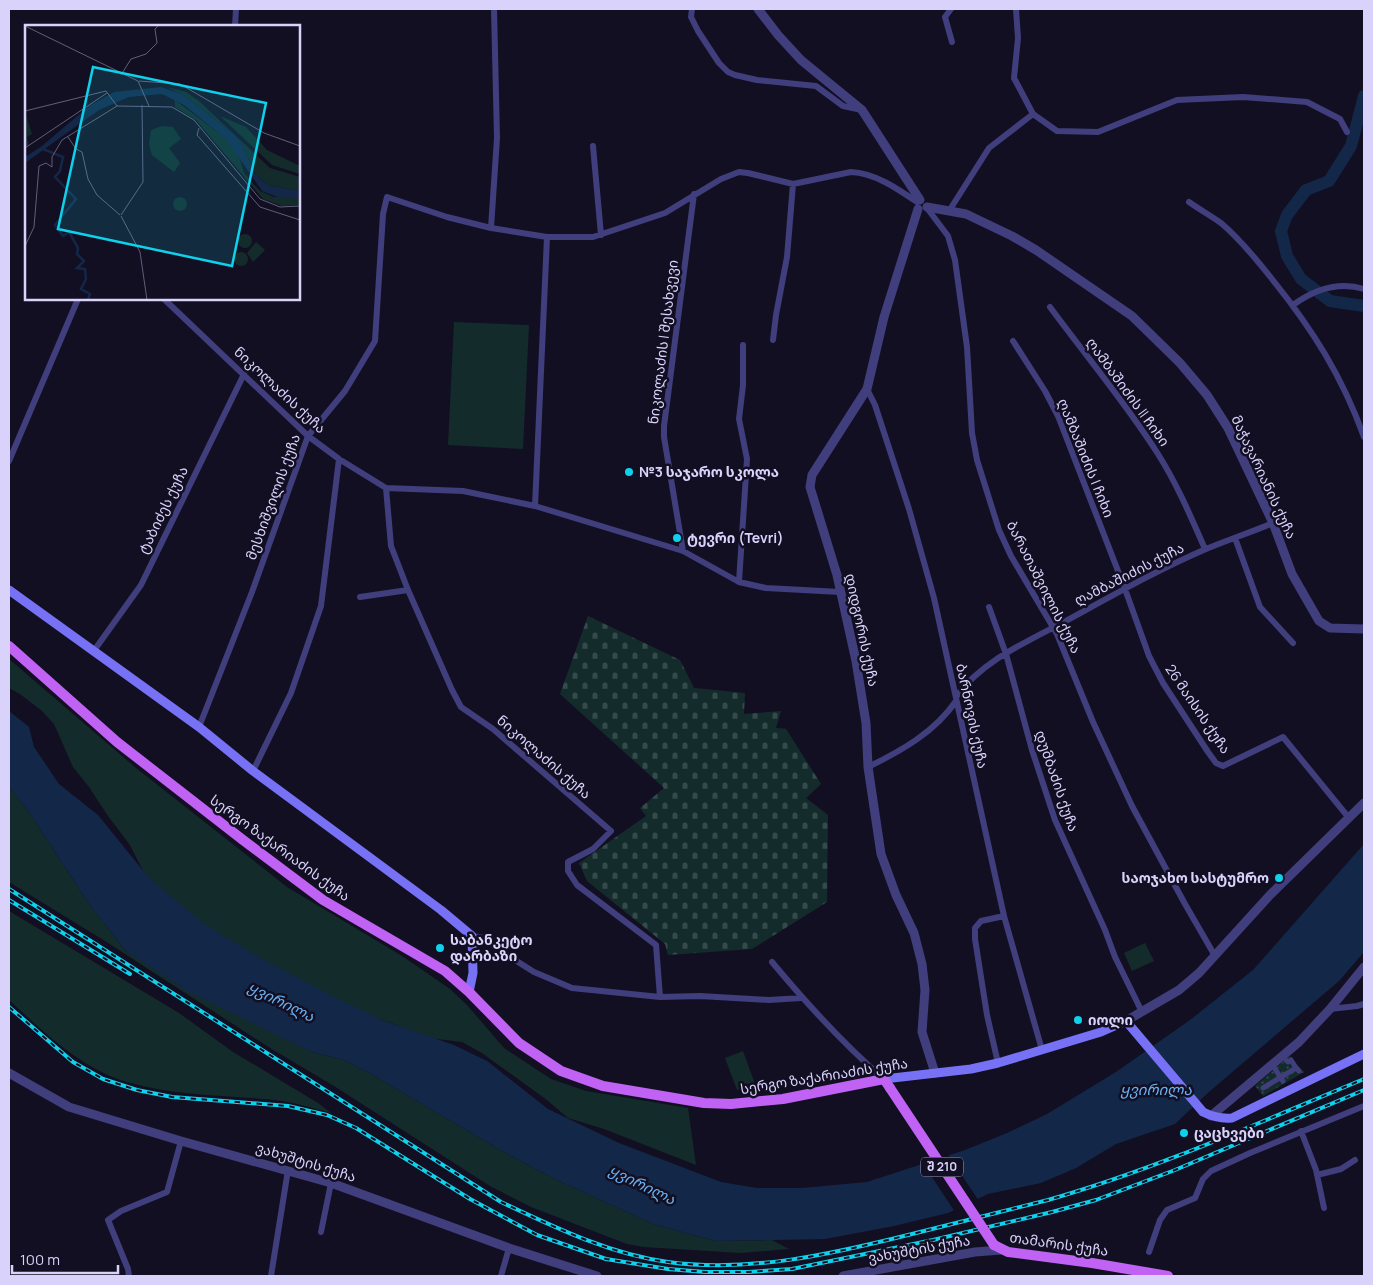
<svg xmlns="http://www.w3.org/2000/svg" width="1373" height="1285" font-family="Manrope,'Noto Sans Georgian',sans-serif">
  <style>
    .green { fill: #132c2b }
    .cemetery { fill: url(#cemetery-stones) }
    .park { fill: url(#park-dots) }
    .water { fill: #132748 }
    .pier { fill: #130f22 }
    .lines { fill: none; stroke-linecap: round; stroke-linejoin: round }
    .river { stroke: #132748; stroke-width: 12 }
    .pedestrian { stroke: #413e7e; stroke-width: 5 }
    .minor { stroke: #413e7e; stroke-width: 6 }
    .tertiary { stroke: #413e7e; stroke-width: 9 }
    .secondary { stroke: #7771f5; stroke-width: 9 }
    .primary { stroke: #c062f4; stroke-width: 10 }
    .rail-casing { stroke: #10d1eb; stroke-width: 4 }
    .rail { stroke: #130f22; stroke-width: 2; stroke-dasharray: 5.5; stroke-linecap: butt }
    .primary-bridge { stroke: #c062f4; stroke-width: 10 }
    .poi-dot { fill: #10d1eb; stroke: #130f22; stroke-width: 2 }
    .labels { text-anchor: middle; stroke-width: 5; stroke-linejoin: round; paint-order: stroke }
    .shield { fill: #130f22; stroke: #9e98bb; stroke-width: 1 }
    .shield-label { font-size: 12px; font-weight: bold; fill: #d9d3fc }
    .street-label { font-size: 14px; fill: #d9d3fc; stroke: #130f22 }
    .poi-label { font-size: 14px; font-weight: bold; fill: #d9d3fc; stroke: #130f22; text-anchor: start }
    .water-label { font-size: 15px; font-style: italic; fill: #69b2f4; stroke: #130f22 }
    .inset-river { fill: none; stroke: #132748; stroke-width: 2.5 }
    .inset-road { fill: none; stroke: #625d79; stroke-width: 1 }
    .view { fill: #10d1eb; fill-opacity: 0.15; stroke: #10d1eb; stroke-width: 2.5 }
    .inset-edge { fill: none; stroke: #d9d3fc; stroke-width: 2.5 }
  </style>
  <defs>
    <pattern id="cemetery-stones" width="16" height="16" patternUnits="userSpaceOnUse" patternTransform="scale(1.25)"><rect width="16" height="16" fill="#132c2b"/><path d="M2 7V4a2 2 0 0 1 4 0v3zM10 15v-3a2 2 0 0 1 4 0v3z" fill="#354a4b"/></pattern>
    <pattern id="park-dots" width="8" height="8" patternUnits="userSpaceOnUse" patternTransform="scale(1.25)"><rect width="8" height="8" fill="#132c2b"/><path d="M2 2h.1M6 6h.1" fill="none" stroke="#354a4b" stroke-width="1.8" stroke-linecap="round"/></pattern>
  </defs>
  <rect width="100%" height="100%" fill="#130f22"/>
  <path class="green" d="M454,322L529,325L523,449L448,445Z
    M9,659L136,768L287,887L402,956L450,989L467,1005L504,1048L551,1079L586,1091L688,1108L696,1165L604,1129L568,1118L547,1100L482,1053L462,1042L429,1038L394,1024L326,1001L280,990L147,879L130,845L108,816L89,787L73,767L54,724L42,711L20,694L9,688Z
    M9,787L29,812L89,904L126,951L312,1052L344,1060L373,1075L507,1154L557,1180L653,1224L716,1241L772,1240L789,1249L741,1253L644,1247L627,1244L531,1207L490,1186L334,1086L270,1048L105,941L9,882Z
    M9,911L179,1013L233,1052L318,1103L331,1113C312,1108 294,1102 275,1100C225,1095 175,1096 127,1082C80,1068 44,1032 9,1000Z
    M1145,943L1154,961L1132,971L1124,953Z
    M743,1051L755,1084L737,1090L725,1058Z"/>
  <path class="cemetery" d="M588,616L680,660L694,688L745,693L744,714L781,711L776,728L786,729L821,784L806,798L828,815L827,902L752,949L668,955L665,944L587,881L579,863L646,816L640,808L664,788L560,694Z"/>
  <path class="park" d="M1290,1056L1304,1072L1263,1096L1255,1086Z"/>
  <path class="water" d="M9,711L29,727L34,747L59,784L98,815L149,878L203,923L250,952L330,995L382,1020L454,1045L487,1061L548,1109L619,1143L721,1182L757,1188H802L867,1182L965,1150L1007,1133L1047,1114L1116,1072L1190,1020L1253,970L1364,844V952L1339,981L1210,1091L1175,1124L1116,1144L1076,1168L1041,1183L988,1194L948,1213L894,1226L825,1239L716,1241L653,1224L557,1180L507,1154L373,1075L344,1060L312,1052L189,992L126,951L89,904L29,812L9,787Z"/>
  <path class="pier" d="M947,1153L979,1201L955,1212L922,1162Z"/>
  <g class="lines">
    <path class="river" d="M1364,96L1351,146L1329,181L1306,190L1287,215L1281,231L1287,256L1301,279L1330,301L1364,306"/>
    <path class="pedestrian" d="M1286,1060L1288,1062L1291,1060L1296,1068
      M1275,1069L1283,1081
      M1263,1088L1296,1068L1299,1071"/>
    <path class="minor" d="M692,9L691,17L698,31L719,63L728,72L735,75L757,80L816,86L843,106L862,110
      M951,9L945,17L952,42
      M1016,9L1018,38L1014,78L1033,114L1057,131L1098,132L1177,100L1243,97L1307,102L1340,119L1347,132
      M235,26L236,9
      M593,146L601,235
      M1189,202C1199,209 1211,216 1221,223C1240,239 1257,260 1272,279C1313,330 1342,376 1364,437
      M927,208L948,236L955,260L967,347L972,433L977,460L999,530L1011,556L1057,634L1093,722L1132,806L1185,904L1215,956
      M949,211L989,148L1033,114
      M491,228L497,138L494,9
      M164,299L308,436L339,459L386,488L463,491L535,506L683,551L739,582L766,588L840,592
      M1293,305C1315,289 1338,281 1364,289
      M1050,307C1086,356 1126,403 1158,454C1177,484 1191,517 1205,549
      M773,340L776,315L787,257L793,184
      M1013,341L1045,391L1058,416L1125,589L1149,656L1163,683L1208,752L1216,763L1223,766L1283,737L1349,818
      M867,389L875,405L909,509L934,598L1004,916L1042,1050
      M9,461L78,299
      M386,488L391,546L408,590L452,690L461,707L493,729L611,831L593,849L568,862V871L577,885L656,945L660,997
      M535,506L547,237
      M1235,538L1260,607L1293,643
      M683,551L664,437V426L694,194
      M739,582L747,459L739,419L743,385V345
      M360,597L408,590
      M989,607L1006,654L1032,750L1055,820L1105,930L1115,957L1142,1012
      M93,652L141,585L244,374
      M956,697C982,661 1026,642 1064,622C1110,597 1157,570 1206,549C1228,540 1251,532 1273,523
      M199,727L252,592L308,436L345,391L375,341L383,214L387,197L447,217L491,228L547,237H593L665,213L721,179L739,172L748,173L793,184L851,172C875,173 898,189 917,202
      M868,767C901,751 935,732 956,701
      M253,771L291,693L321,606L339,459
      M472,936L485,938L499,950L534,972L572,988L660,997L700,996L769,1000L801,998
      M772,962C807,1004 843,1044 884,1079
      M1330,1009L1357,1006L1364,1004
      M998,1063L987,1015L975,939V928L981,921L1004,916
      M1301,1131L1316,1170L1324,1208
      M1317,1175L1341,1169L1355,1160
      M321,1232L331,1183
      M1149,1252L1160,1220L1167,1210L1195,1198L1203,1179L1211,1171L1250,1153L1364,1106
      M129,1276L128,1269L108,1220L121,1211L167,1192L181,1141
      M271,1276L288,1170
      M501,1276L509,1248"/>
    <path class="tertiary" d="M758,9L778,35L801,60L862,110L920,200
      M927,207L966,214L1012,236L1036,250L1132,316L1180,363L1207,395L1228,428L1273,523L1292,574L1319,621L1330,628L1364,629
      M918,209L884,317L867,389L812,475L810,487L837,575L856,661L866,723L868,767L881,854L896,895L914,933L922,964L925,990L922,1032L935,1073
      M1126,1021L1179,990L1199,973L1270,895L1364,803
      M9,1073L69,1107L181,1141L331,1183L509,1248L597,1276
      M1211,1116L1299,1042L1330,1009L1364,967
      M843,1276L975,1252L1001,1250"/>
    <path class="secondary" d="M9,590L199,727L253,771L441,910L472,936L473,973L469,992
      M884,1079L971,1069L998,1063L1101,1032L1126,1021L1203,1112C1213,1117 1221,1119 1232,1118L1364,1054"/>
    <path class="primary" d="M9,646L117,742L243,840L323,900L445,971L469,992L519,1043L561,1071L603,1086L704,1103L731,1104L783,1099L884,1079L890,1088
      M994,1245L1008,1252L1092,1263L1168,1276"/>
    <g class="rail-casing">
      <path id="rail" d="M9,889L501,1202C554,1227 609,1254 668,1262C750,1273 832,1254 912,1234C957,1223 1003,1211 1048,1200C1157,1169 1260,1122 1364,1079
        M9,900L130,974
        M9,1007L73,1062L103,1079L137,1090L172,1097L288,1106L327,1115L356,1128L470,1199L537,1235L606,1259L668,1269L705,1272H748L792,1269L933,1240L1052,1212L1096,1200L1175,1170L1364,1090"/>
    </g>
    <use href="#rail" class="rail"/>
    <path class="primary-bridge" d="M890,1088L994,1245"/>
  </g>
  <g class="poi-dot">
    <circle cx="629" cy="472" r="5"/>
    <circle cx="677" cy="538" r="5"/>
    <circle cx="1279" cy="878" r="5"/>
    <circle cx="440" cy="948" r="5"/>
    <circle cx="1078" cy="1020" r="5"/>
    <circle cx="1184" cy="1133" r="5"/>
  </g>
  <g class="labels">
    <rect class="shield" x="921" y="1157.5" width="42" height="19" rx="4"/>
    <g class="shield-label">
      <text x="942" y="1171">შ 210</text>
    </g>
    <g class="street-label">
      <text transform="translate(663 342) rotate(-83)" y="5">ნიკოლაძის I შესახვევი</text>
      <text transform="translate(280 390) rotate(43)" y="5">ნიკოლაძის ქუჩა</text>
      <text transform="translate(1128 392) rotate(54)" y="5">ღამბაშიძის II ჩიხი</text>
      <text transform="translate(1086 458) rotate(68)" y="5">ღამბაშიძის I ჩიხი</text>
      <text transform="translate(1264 477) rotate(65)" y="5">მაჭავარიანის ქუჩა</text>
      <text transform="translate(273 497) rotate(-70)" y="5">მესხიშვილის ქუჩა</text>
      <text transform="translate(163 510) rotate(-64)" y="5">ტაბიძეს ქუჩა</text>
      <text transform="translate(1129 574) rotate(-27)" y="5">ღამბაშიძის ქუჩა</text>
      <text transform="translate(1044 587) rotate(63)" y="5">ბარათაშვილის ქუჩა</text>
      <text transform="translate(862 630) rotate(78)" y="5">დიდგორის ქუჩა</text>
      <text transform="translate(1198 709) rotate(56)" y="5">26 მაისის ქუჩა</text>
      <text transform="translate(972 716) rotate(78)" y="5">ბარნოვის ქუჩა</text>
      <text transform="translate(544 757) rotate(41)" y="5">ნიკოლაძის ქუჩა</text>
      <text transform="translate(1057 781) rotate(71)" y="5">დუმბაძის ქუჩა</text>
      <text transform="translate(280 848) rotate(36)" y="5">სერგო ზაქარიაძის ქუჩა</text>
      <text transform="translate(824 1076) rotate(-9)" y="5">სერგო ზაქარიაძის ქუჩა</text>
      <text transform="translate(306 1162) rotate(17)" y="5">ვახუშტის ქუჩა</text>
      <text transform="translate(1059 1244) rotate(8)" y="5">თამარის ქუჩა</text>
      <text transform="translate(919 1249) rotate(-10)" y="5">ვახუშტის ქუჩა</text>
    </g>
    <g class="poi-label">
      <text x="639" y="477">№3 საჯარო სკოლა</text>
      <text x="687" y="543">ტევრი (Tevri)</text>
      <text x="1269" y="883" text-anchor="end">საოჯახო სასტუმრო</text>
      <text x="450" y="945">საბანკეტო<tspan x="450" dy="16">დარბაზი</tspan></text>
      <text x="1088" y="1025">იოლი</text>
      <text x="1194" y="1138">ცაცხვები</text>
    </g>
    <g class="water-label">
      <text transform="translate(281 1002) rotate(26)" y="5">ყვირილა</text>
      <text x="1156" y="1095">ყვირილა</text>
      <text transform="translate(642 1185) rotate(26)" y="5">ყვირილა</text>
    </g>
  </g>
  <g transform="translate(25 25)">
    <rect width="275" height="275" fill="#130f22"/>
    <path d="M141,62L161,67L174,76L245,143L275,152V166L243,160L231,150L216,117L210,110L157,69ZM150,75L211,121L219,148L235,166L249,172H275V180L257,181L238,174L171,95L150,82ZM195,91L221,102L242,125L275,141V149L247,140ZM148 179a7 7 0 1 1 14 0a7 7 0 1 1-14 0ZM213 216a7 7 0 1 1 14 0a7 7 0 1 1-14 0ZM231,217L240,225L228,237L222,228ZM209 234a7 7 0 1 1 14 0a7 7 0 1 1-14 0Z" fill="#132c2b"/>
    <path d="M137,101L148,102L156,114L144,123L155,138L149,147L127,130L124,120L126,105Z" fill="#132c2b"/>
    <path d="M0,87L7,109L2,112L4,120L0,122Z" fill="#132c2b"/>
    <path d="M136,62L157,69L210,110L216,117L231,150L243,160L275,166V172H252L237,166L201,114L159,80L137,69L104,72L74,85L0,138V132L17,121L64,81L89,67Z" fill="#132748"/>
    <path class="inset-river" d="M18,124L38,132L35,146L30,152L51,174L30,200L38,211L44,207L53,223L52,229L59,236L52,243L60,244L61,254L56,264L65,269L63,275"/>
    <path class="inset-road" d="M0,1L113,56L124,81M96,50L106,34L121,29L132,18L130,4L134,0M114,56L155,59L239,108L275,121M0,86L81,66L92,81L147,82L169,95L235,174L255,182L275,181M174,103L172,110L235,182L275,195M43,112L51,124L57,127L63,154L72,170L95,190M0,123L82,68M96,190L118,157L117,80M96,191L115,227L122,275M0,221L9,202L14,141L21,138L27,142V132L37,115L92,81"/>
    <path class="view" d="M68,42L241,78L207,241L33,204Z"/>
    <rect width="275" height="275" class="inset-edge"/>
  </g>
  <rect width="1373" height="1285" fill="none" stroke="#d9d3fc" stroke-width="20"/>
  <path d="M12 1265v8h106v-8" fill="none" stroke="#d9d3fc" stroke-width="2.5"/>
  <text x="20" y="1265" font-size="15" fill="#d9d3fc" stroke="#130f22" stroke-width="4" paint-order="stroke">100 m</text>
</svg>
